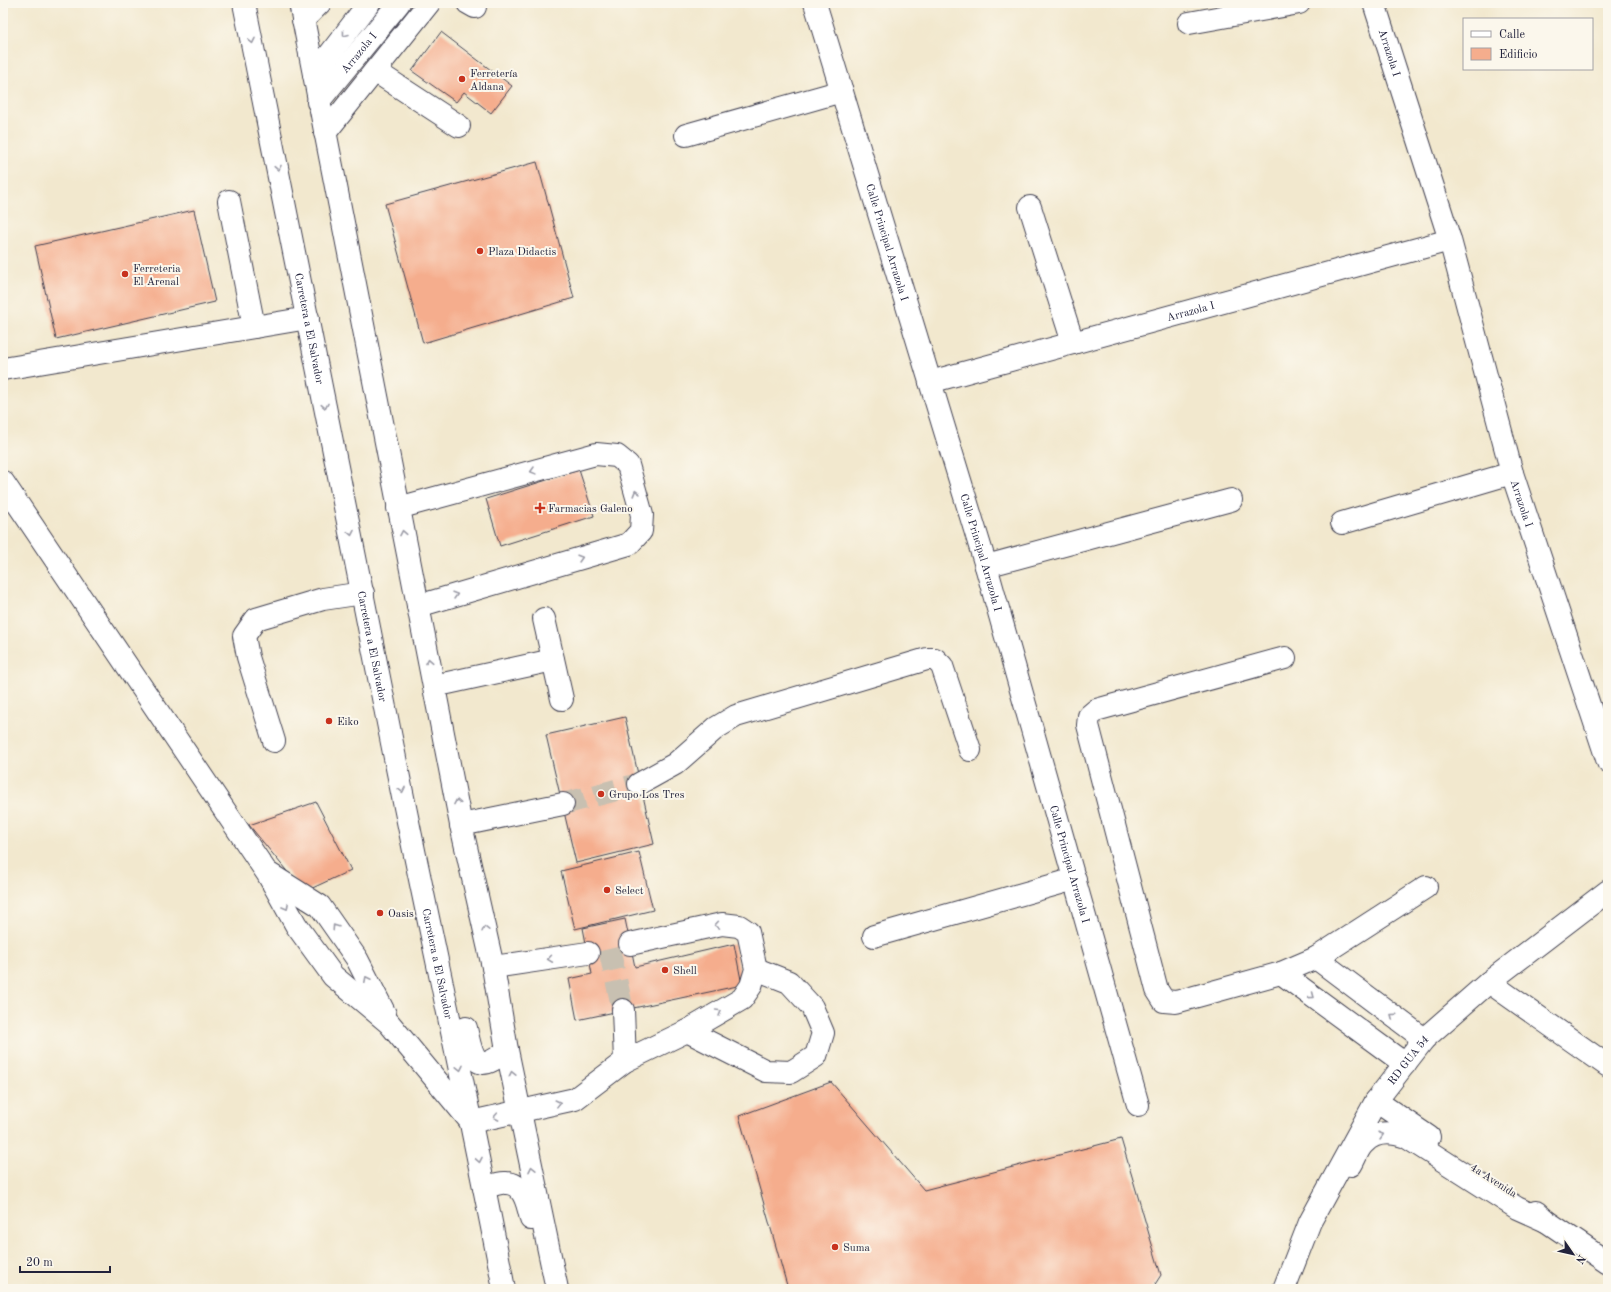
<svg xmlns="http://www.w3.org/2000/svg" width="1611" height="1292" font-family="'Old Standard TT',serif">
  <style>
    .building { fill: #f5ad8d }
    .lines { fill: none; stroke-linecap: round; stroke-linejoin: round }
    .minor-tunnel { stroke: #c8c0b1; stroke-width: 22; stroke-dasharray: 22 11; stroke-linecap: butt }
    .minor-casing { stroke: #414051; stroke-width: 24 }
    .major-casing { stroke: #414051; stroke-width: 24 }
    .highway-casing { stroke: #414051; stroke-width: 24 }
    .minor { stroke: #fff; stroke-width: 22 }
    .major { stroke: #fff; stroke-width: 22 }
    .highway { stroke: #fff; stroke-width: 22 }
    .oneway { stroke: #9c9ca7 }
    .poi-dot { fill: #c8321e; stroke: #fbf7ec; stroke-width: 1.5 }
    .labels { text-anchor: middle; stroke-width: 4; stroke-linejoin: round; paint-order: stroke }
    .street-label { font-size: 11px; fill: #22223b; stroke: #fbf7ec }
    .poi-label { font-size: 11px; fill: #22223b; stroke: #fbf7ec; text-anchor: start }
  </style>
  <rect width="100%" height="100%" fill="#fbf7ec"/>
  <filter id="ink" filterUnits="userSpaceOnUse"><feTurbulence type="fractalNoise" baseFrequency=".025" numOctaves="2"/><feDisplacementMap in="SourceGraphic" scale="8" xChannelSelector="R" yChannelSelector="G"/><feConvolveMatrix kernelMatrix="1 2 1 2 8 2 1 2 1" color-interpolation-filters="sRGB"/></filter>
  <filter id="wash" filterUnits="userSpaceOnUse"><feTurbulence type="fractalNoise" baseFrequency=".012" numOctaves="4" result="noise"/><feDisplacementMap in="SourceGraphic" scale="16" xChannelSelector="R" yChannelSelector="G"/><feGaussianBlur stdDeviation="0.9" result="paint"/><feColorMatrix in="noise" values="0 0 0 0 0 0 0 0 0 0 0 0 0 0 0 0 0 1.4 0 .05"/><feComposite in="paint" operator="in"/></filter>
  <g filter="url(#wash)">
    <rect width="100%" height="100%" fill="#f2e8ce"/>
    <g id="blocks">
      <path class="building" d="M441,32L512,86L491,113L464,92L456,102L412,71Z
        M537,162L574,298L423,343L385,204Z
        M194,210L215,302L56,339L35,246Z
        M579,470L594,516L500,546L486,499Z
        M625,717L654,844L576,863L546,735Z
        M316,802L351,870L304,892L249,825Z
        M639,852L653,910L575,929L561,871Z
        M625,919L635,967L734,944L742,985L577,1020L569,979L592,974L583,928Z
        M831,1082L924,1190L1121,1139L1161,1275L1152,1289H788L739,1116Z"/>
    </g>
  </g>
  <g filter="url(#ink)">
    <use href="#blocks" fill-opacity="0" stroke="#414051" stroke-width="1"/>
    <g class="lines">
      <path class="minor-tunnel" d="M563,804L639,784
        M609,949L623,1010"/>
      <g class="minor-casing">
        <g id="minor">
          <path d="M468,3L475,7"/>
          <path id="s1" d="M815,3L986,566L1138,1105"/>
          <path id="s2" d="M1374,3L1450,240L1512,473L1608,762"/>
          <path d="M303,20L320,3"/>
          <path d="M1189,23L1299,3"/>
          <path d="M375,71L459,126"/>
          <path d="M314,75L369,3"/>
          <path id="s3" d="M318,102L399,3"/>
          <path d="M325,133L429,3"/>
          <path d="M686,135L842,91"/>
          <path d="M229,201L254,327"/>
          <path d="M1030,207L1073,343"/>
          <path d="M3,369L308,318"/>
          <path id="s4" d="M930,382L1450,240"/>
          <path d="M3,482L267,873L296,925L333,976L389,1023L471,1122L575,1099L625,1061L687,1031L742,999L751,986L756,969L748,932L739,926L722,924L630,944"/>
          <path d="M398,508L596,454L617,456L628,465L642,515L641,531L629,544L418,606"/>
          <path d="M1342,523L1512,473"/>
          <path d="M986,566L1231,500"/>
          <path d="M544,619L562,699"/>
          <path d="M1285,658L1096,710L1089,716L1088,725L1157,990L1164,1001L1176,1002L1281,973L1316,958L1426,887"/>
          <path d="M434,686L553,660"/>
          <path d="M274,741L248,657L244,636L256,619L323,599L363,593"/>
          <path d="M639,784L675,764L716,728L736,716L927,659H935L942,666L970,750"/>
          <path d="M461,825L563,804"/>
          <path d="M268,873L320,906L357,959L385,1014"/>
          <path d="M874,936L1075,879"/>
          <path d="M1316,958L1424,1039"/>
          <path d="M493,967L588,953"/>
          <path d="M1281,973L1405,1064"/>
          <path d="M1489,982L1608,1066"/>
          <path d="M623,1010L625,1061"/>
          <path d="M687,1031L766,1071L791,1072L816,1056L823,1033L812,1007L789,982L756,969"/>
          <path d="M1376,1101L1429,1137"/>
          <path d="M1351,1165C1355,1159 1358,1148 1364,1143C1376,1130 1392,1132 1406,1137L1517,1208L1546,1221"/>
          <path d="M1536,1212L1546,1221L1608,1263"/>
        </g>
      </g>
      <g class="major-casing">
        <g id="major">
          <path id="s5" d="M1284,1289L1310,1222L1376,1101L1424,1039L1489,982L1608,891"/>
        </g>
      </g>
      <g class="highway-casing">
        <g id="highway">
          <path id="s6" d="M244,3C296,253 343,503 394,753C430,932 470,1110 504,1289"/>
          <path d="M300,3L461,825L493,967L507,1050L557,1289"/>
          <path d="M466,1028C472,1058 476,1077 507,1050"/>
          <path d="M484,1188C491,1186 499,1182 506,1183C524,1183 528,1206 531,1219"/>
        </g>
      </g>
      <use href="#minor" class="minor"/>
      <use href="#major" class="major"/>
      <use href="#highway" class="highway"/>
    </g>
    <defs><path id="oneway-chevron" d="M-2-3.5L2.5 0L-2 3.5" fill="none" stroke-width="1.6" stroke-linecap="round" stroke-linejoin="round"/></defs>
    <g class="oneway">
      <use href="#oneway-chevron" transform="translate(345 34) rotate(127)"/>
      <use href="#oneway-chevron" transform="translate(252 41) rotate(78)"/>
      <use href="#oneway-chevron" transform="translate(278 168) rotate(79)"/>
      <use href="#oneway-chevron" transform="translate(325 406) rotate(79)"/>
      <use href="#oneway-chevron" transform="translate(533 471) rotate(165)"/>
      <use href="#oneway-chevron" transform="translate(636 493) rotate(-106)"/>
      <use href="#oneway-chevron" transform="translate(351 533) rotate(79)"/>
      <use href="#oneway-chevron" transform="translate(403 533) rotate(-101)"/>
      <use href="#oneway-chevron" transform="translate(580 558) rotate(-16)"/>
      <use href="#oneway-chevron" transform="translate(455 595) rotate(-16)"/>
      <use href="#oneway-chevron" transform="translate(429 661) rotate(-101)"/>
      <use href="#oneway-chevron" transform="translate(402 790) rotate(78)"/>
      <use href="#oneway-chevron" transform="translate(457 802) rotate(-101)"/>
      <use href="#oneway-chevron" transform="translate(286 907) rotate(61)"/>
      <use href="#oneway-chevron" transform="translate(717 925) rotate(171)"/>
      <use href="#oneway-chevron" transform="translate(335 927) rotate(-124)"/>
      <use href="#oneway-chevron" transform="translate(485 929) rotate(-103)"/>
      <use href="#oneway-chevron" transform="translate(550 959) rotate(172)"/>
      <use href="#oneway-chevron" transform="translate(367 979) rotate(-117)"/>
      <use href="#oneway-chevron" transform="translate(1312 996) rotate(37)"/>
      <use href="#oneway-chevron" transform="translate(719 1012) rotate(-30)"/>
      <use href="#oneway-chevron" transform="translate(1393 1016) rotate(-143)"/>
      <use href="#oneway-chevron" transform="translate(460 1068) rotate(78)"/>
      <use href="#oneway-chevron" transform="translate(512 1074) rotate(-102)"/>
      <use href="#oneway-chevron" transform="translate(558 1103) rotate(-14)"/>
      <use href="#oneway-chevron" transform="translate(496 1117) rotate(169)"/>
      <use href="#oneway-chevron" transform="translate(1381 1135) rotate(-16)"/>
      <use href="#oneway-chevron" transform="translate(479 1160) rotate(79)"/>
      <use href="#oneway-chevron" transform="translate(532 1169) rotate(-102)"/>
    </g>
  </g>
  <g class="poi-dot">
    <circle cx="462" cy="79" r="4"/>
    <circle cx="480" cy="251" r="4"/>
    <circle cx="125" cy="274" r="4"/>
    <path d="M538 502h4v4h4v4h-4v4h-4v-4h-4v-4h4z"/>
    <circle cx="329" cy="721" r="4"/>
    <circle cx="601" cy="794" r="4"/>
    <circle cx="607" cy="890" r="4"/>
    <circle cx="380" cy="913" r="4"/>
    <circle cx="665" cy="970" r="4"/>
    <circle cx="835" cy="1247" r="4"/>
  </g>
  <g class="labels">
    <g class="street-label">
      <text dy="4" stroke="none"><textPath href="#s3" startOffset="64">Arrazola I</textPath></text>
      <text dy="4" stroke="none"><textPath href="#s2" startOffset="52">Arrazola I</textPath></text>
      <text dy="4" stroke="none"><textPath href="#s1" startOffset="250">Calle Principal Arrazola I</textPath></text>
      <text dy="4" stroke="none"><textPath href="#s4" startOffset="270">Arrazola I</textPath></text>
      <text dy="4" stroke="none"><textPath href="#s6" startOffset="332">Carretera a El Salvador</textPath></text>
      <text dy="4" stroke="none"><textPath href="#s2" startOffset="522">Arrazola I</textPath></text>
      <text dy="4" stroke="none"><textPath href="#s1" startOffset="574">Calle Principal Arrazola I</textPath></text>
      <text dy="4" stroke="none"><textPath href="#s6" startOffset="656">Carretera a El Salvador</textPath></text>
      <text dy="4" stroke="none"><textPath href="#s1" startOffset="898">Calle Principal Arrazola I</textPath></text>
      <text dy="4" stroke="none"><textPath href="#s6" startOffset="980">Carretera a El Salvador</textPath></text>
      <text dy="4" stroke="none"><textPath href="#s5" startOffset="262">RD GUA 54</textPath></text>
      <text transform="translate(1494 1180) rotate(33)" y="4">4a Avenida</text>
    </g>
    <g class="poi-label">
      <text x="470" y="77">Ferretería<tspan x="470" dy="13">Aldana</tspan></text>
      <text x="488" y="255">Plaza Didactis</text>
      <text x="133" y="272">Ferreteria<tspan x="133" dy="13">El Arenal</tspan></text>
      <text x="548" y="512">Farmacias Galeno</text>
      <text x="337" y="725">Eiko</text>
      <text x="609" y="798">Grupo Los Tres</text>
      <text x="615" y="894">Select</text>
      <text x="388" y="917">Oasis</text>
      <text x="673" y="974">Shell</text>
      <text x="843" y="1251">Suma</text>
    </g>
  </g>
  <rect width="1611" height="1292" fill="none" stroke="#fbf7ec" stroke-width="16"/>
  <rect x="1463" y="18" width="130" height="52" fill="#fbf7ec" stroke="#a4a2a5"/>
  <rect x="1471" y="31" width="20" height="6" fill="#ffffff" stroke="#a4a2a5"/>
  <text x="1499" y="38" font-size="12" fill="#22223b">Calle</text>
  <rect x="1471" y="48" width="20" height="12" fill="#f5ad8d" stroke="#a4a2a5"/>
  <text x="1499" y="58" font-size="12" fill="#22223b">Edificio</text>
  <g transform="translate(1573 1254) rotate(124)" stroke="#fbf7ec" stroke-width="3" paint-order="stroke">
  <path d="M0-3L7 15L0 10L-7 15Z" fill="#22223b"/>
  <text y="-6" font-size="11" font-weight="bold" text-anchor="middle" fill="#22223b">N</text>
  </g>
  <path d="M20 1266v6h90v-6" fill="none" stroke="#22223b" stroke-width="2"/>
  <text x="26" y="1266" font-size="12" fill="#22223b" stroke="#fbf7ec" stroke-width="3" paint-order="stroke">20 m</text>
</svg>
